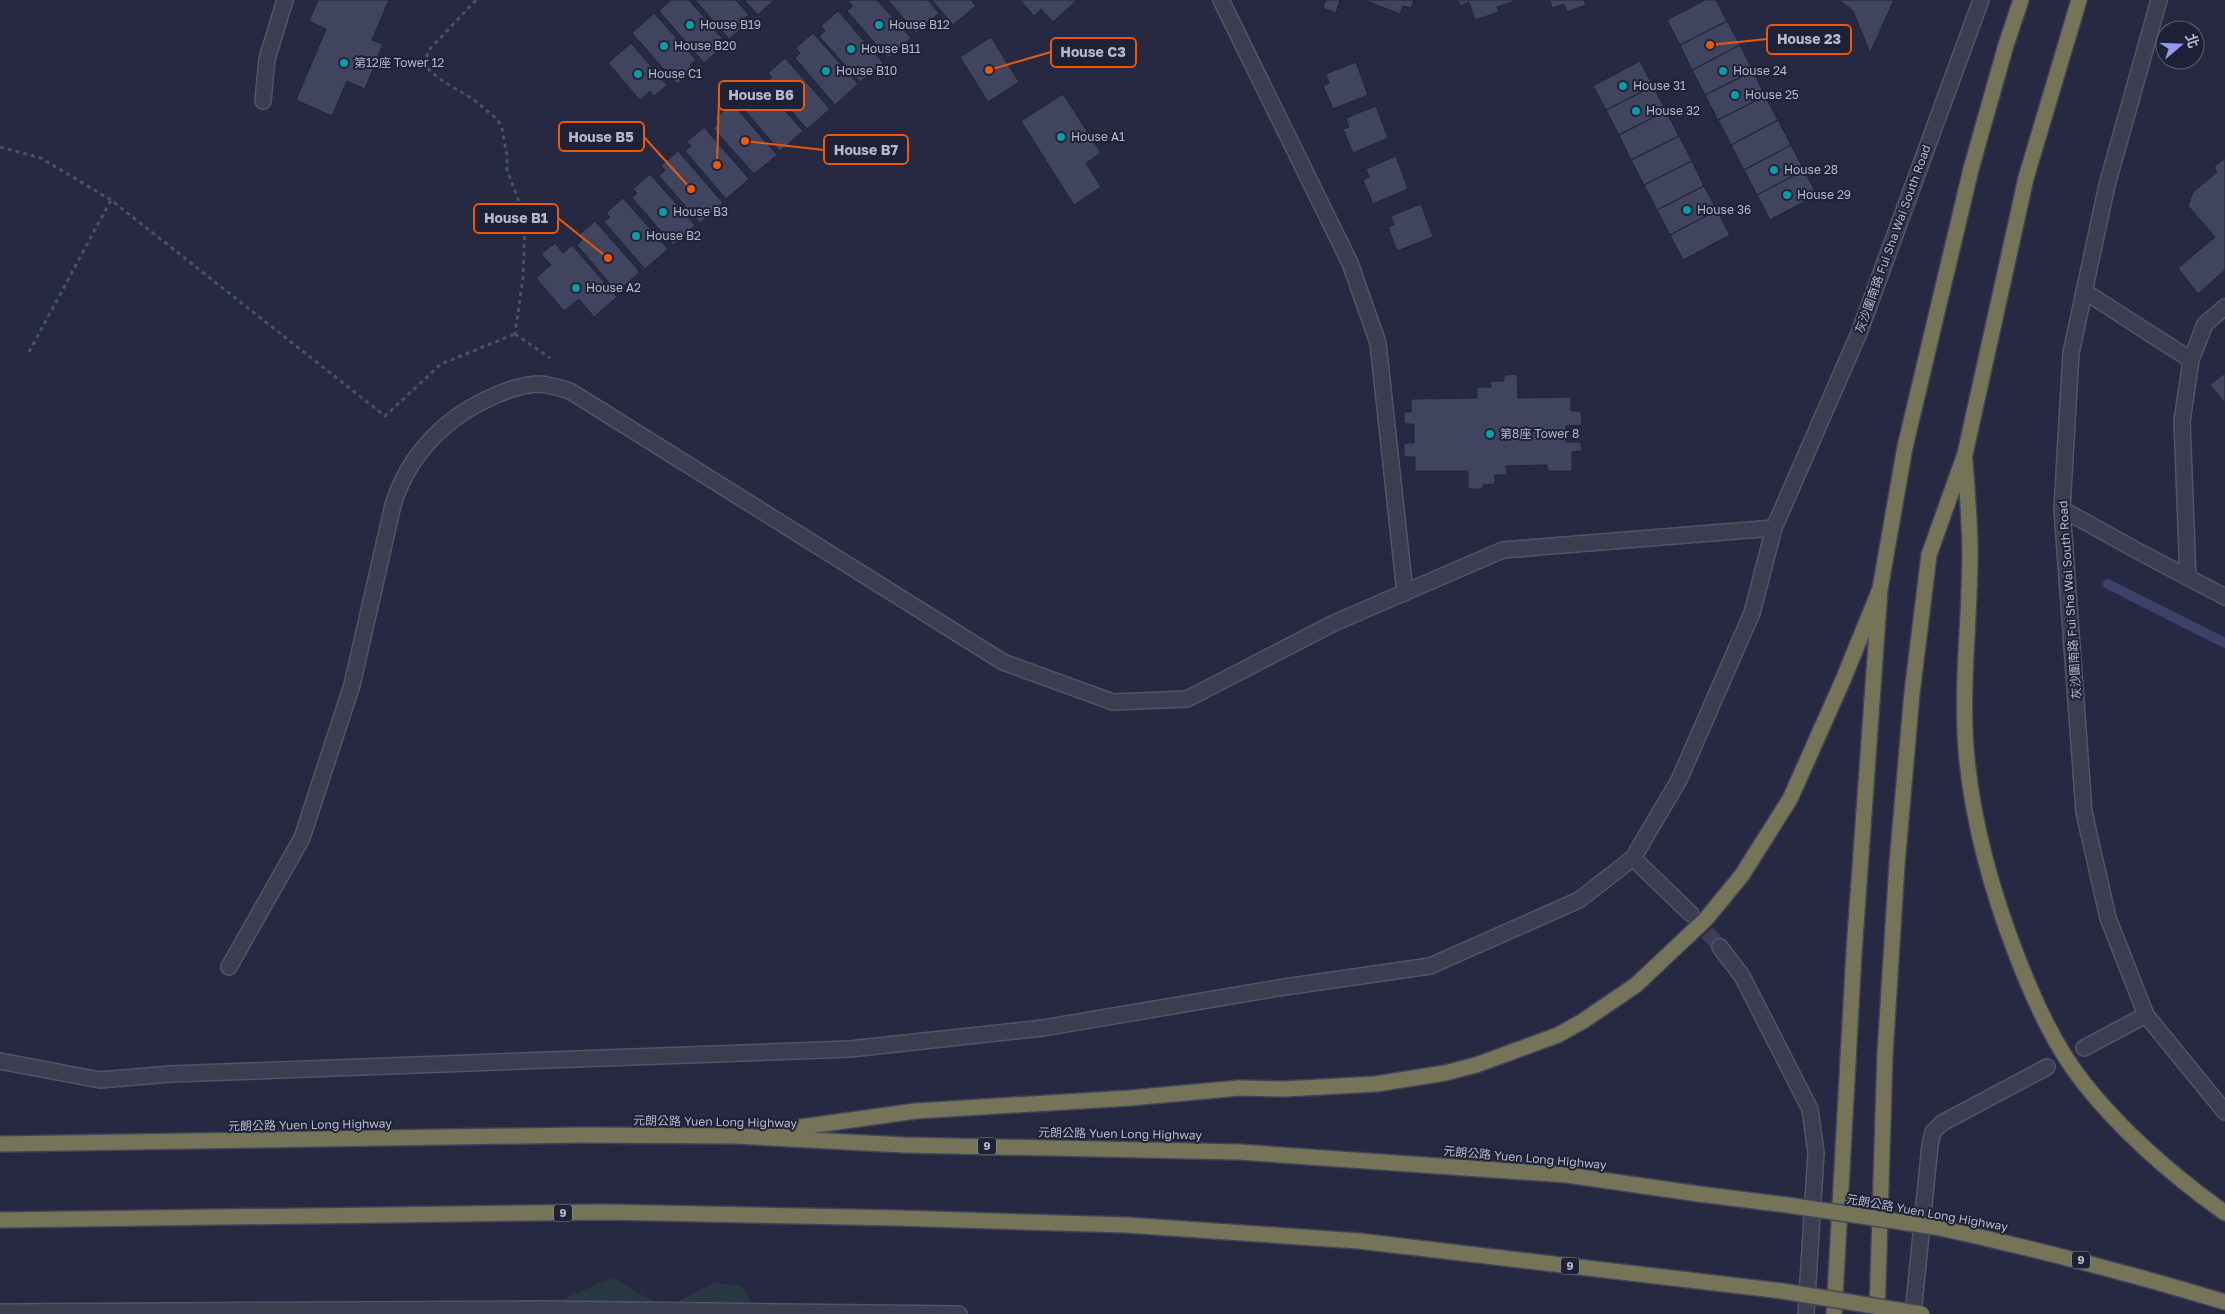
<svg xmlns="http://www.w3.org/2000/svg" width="2225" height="1314" font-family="'Golos Text','Noto Sans TC',sans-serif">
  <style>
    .green { fill: #283742 }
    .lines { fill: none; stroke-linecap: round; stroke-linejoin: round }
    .stream { stroke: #3c4169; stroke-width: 10 }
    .building { fill: #41445f; stroke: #212438 }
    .minor-tunnel { stroke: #3c3f56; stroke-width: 15; stroke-dasharray: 15 8; stroke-linecap: butt }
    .service-casing { stroke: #525568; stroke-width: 18 }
    .minor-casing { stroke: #525568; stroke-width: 18 }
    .motorway-casing { stroke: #424558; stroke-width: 18 }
    .path { stroke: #47545f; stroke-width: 3; stroke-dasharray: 4 4; stroke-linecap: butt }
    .service { stroke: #3b3d51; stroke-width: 15 }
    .minor { stroke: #3b3d51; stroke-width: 15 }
    .motorway { stroke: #767458; stroke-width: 15 }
    .motorway-bridge-casing { stroke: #424558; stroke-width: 18; stroke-linecap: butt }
    .motorway-bridge { stroke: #767458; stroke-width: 15 }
    .culture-dot { fill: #0f9aa8; stroke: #1f2236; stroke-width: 2 }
    .labels { text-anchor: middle; stroke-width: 4; stroke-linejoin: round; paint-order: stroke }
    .shield { fill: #1f2236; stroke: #898c9e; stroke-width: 1 }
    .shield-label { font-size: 11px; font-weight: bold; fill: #b7b9cb }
    .poi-label { font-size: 12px; fill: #b7b9cb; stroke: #1f2236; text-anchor: start }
    .street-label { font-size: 12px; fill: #b7b9cb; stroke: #1f2236 }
    .leader { fill: none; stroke: #e8590c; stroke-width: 2 }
    .callout-dot { fill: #e8590c; stroke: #1f2236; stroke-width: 2 }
    .callout { fill: #1f2236; stroke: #e8590c; stroke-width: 2 }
    .callout-label { font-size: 14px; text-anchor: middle; font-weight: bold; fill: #b7b9cb }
  </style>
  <rect width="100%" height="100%" fill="#262941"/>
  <path class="green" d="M612,1277L665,1308L715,1282L742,1286L757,1314L549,1306Z"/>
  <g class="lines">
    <path class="stream" d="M2108,584L2225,643"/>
  </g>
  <path class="building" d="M318,0H389L372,40L383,44L365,89L347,81L332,116L296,100L326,29L309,21Z
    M671,0H689L722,38L717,43L721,48L704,63L659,11Z
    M695,0H736L749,15L743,19L746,24L729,39Z
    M744,0H774L758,15Z
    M851,0H877L911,38L888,58L847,11L853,6L849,2Z
    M888,0H928L939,13L916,33Z
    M932,0H971L976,6L953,25Z
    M1020,0H1077L1053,22L1041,9L1034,16Z
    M1325,0H1340L1336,13L1323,8Z
    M1364,0H1414L1411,8L1403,6L1400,14Z
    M1458,0H1518L1497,7L1499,12L1475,20L1469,2L1460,6Z
    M1550,0H1584L1586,5L1567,12L1564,4L1552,8Z
    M1705,0H1716L1727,21L1680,45L1667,20Z
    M1839,0H1894L1870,53L1853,11Z
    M838,11L883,63L860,82L819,36L825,31L821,26Z
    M654,13L696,60L690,65L694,69L677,84L632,33Z
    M1727,21L1740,45L1692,70L1680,45Z
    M813,33L858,84L835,105L795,58L800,53L796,48Z
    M991,37L1019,82L988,102L960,57Z
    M631,43L667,85L654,96L650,91L640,100L608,63Z
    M1740,45L1753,71L1705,95L1692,70Z
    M785,58L830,109L807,129L766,82L772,77L768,73Z
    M1640,61L1653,86L1606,110L1593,86Z
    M1356,62L1368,95L1333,109L1323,86L1329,83L1326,74Z
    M1753,71L1765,96L1718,120L1705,95Z
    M758,80L803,131L780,151L739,104L745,99L741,95Z
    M1653,86L1666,111L1619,135L1606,110Z
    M1063,94L1101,153L1086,163L1101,187L1074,205L1021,121Z
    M1765,96L1778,120L1731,145L1718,120Z
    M732,103L777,155L754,174L713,128L719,123L715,119Z
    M1376,106L1388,138L1353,153L1343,129L1349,127L1346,118Z
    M1666,111L1679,136L1631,160L1619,135Z
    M1778,120L1791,145L1744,170L1731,145Z
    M704,127L749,179L726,199L685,151L691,146L687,142Z
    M1679,136L1692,161L1644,185L1631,160Z
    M1791,145L1804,170L1757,195L1744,170Z
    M678,151L723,203L700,223L659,176L665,170L661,166Z
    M1396,156L1408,189L1373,204L1363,180L1369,177L1366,169Z
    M2225,158V270L2198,294L2178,268L2215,237L2188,206L2193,192L2217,172L2214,167Z
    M1692,161L1704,186L1657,210L1644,185Z
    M1804,170L1817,195L1770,220L1757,195Z
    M650,174L695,225L673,245L632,198L637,193L633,189Z
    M1704,186L1717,210L1670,235L1657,210Z
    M623,198L668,249L645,269L604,222L610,217L606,213Z
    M1421,204L1433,237L1397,251L1388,227L1394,225L1391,216Z
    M1717,210L1730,235L1683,260L1670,235Z
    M595,221L640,272L617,292L577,245L582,240L578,236Z
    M555,243L563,253L572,245L617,297L594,317L579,299L564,311L536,278L551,265L541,254Z
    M2225,373V403L2210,385Z
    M1517,374L1518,398L1571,397V411H1581L1582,425L1566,426V442H1581L1582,451L1572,452V471H1548L1547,465L1506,466L1507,475H1495V484L1483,485V489H1468V471H1415V457H1404V443H1414V424H1404V412H1411V399L1477,398V387H1491L1490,381H1504V375Z"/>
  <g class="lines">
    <path class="minor-tunnel" d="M1692,915L1720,947"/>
    <g class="service-casing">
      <path id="service" d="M263,101L267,59L285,0
        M2084,1048L2146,1015
        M1913,1314L1930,1145L1933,1132L1942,1123L2047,1067"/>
    </g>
    <g class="minor-casing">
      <path id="minor" d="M1221,0L1350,263L1378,343L1405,593
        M2159,0L2107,185L2071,353L2062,509L2084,812L2108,918L2146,1015L2225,1112
        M2084,291L2191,360
        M2062,509L2134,549L2225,597
        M2188,578L2182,421L2191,360L2205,324L2225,307
        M1633,858L1691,914
        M1720,947L1742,976L1810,1109L1816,1153L1806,1314
        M229,967L302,838L352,685L393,505C409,453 447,416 496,395C510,389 525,384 540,384C550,385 560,388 570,391L1003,662L1113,702L1187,699L1334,623L1503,550L1774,528
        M0,1061L100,1080L171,1074L850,1049L1043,1028L1278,988L1430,966L1579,900L1633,858L1679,780L1752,613L1774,528L1859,333L1981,0
        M0,1312L543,1309L959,1314"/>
    </g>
    <g class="motorway-casing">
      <path id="motorway" d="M1965,461C1967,491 1970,523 1970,553C1970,622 1960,691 1967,760C1974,829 1993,895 2018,959C2035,1002 2054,1045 2083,1082C2123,1133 2172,1175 2225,1213
        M772,1131L916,1111L1130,1098L1239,1088L1284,1089L1376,1084L1445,1073L1476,1065L1558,1035L1583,1021L1636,985L1706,919L1742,875L1790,799L1843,680L1880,589
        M0,1144L581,1135L736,1136L904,1145L1239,1152L1567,1175L1699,1194L1787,1205
        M0,1220L604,1212L897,1218L1126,1225L1359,1241L1782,1291
        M1935,1227C2033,1248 2129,1273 2225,1302
        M1834,1314L1854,952L1880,589L1905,447L1971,169L2006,45L2021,0
        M1877,1314L1885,1054L1897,864L1912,693L1929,555L1965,454L2026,178L2079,0"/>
    </g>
    <path class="path" d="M476,0L429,50L426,58V65L430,71L444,82L473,99L498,120L502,129L507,155V170L520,204L525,223L523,278L515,334
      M0,147L41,158L111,200L385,416L441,364L515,334
      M515,334L550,358
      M29,352L111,200"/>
    <use href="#service" class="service"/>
    <use href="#minor" class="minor"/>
    <use href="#motorway" class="motorway"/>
    <g class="motorway-bridge-casing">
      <path id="motorway-bridge" d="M1787,1205L1935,1227
        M1782,1291L1922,1314"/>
    </g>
    <use href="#motorway-bridge" class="motorway-bridge"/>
  </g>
  <g class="culture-dot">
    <circle cx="690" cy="25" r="5"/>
    <circle cx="879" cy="25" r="5"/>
    <circle cx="664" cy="46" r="5"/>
    <circle cx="851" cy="49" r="5"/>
    <circle cx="344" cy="63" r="5"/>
    <circle cx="826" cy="71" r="5"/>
    <circle cx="1723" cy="71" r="5"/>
    <circle cx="638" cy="74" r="5"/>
    <circle cx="1623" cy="86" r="5"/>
    <circle cx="1735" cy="95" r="5"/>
    <circle cx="1636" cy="111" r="5"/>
    <circle cx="1061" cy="137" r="5"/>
    <circle cx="1774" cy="170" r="5"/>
    <circle cx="1787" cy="195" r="5"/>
    <circle cx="1687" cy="210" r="5"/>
    <circle cx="663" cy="212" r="5"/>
    <circle cx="636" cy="236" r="5"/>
    <circle cx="576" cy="288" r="5"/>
    <circle cx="1490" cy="434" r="5"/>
  </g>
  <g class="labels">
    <g class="shield">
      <rect x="978" y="1137.5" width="18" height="17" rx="4"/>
      <rect x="554" y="1204.5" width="18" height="17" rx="4"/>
      <rect x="2072" y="1251.5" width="18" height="17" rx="4"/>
      <rect x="1561" y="1257.5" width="18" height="17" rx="4"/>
    </g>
    <g class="shield-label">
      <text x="987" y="1150">9</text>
      <text x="563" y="1217">9</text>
      <text x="2081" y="1264">9</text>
      <text x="1570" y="1270">9</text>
    </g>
    <g class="poi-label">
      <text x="700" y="29">House B19</text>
      <text x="889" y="29">House B12</text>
      <text x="674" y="50">House B20</text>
      <text x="861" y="53">House B11</text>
      <text x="354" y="67">第12座 Tower 12</text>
      <text x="836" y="75">House B10</text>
      <text x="1733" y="75">House 24</text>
      <text x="648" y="78">House C1</text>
      <text x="1633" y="90">House 31</text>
      <text x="1745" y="99">House 25</text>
      <text x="1646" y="115">House 32</text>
      <text x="1071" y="141">House A1</text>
      <text x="1784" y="174">House 28</text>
      <text x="1797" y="199">House 29</text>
      <text x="1697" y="214">House 36</text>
      <text x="673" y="216">House B3</text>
      <text x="646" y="240">House B2</text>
      <text x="586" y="292">House A2</text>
      <text x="1500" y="438">第8座 Tower 8</text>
    </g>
    <g class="street-label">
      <text transform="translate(1893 239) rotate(-70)" y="4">灰沙圍南路 Fui Sha Wai South Road</text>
      <text transform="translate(2070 600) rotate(-94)" y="4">灰沙圍南路 Fui Sha Wai South Road</text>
      <text transform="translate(715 1122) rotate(1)" y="4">元朗公路 Yuen Long Highway</text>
      <text transform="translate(310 1125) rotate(-1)" y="4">元朗公路 Yuen Long Highway</text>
      <text transform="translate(1120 1134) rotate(1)" y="4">元朗公路 Yuen Long Highway</text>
      <text transform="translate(1525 1158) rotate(5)" y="4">元朗公路 Yuen Long Highway</text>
      <text transform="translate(1927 1213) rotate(10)" y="4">元朗公路 Yuen Long Highway</text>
    </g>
  </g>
  <path class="leader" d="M1710 45L1767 39M989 70L1051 52M717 165L719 96M691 189L644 137M745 141L824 150M608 258L558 218"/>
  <g class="callout-dot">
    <circle cx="1710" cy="45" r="5"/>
    <circle cx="989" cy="70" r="5"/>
    <circle cx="717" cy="165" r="5"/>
    <circle cx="691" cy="189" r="5"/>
    <circle cx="745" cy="141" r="5"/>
    <circle cx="608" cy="258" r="5"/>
  </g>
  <g class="callout">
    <rect x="1767" y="25" width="84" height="29" rx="5"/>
    <rect x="1051" y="38" width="85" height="29" rx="5"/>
    <rect x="719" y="81" width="85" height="29" rx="5"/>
    <rect x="559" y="122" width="85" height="29" rx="5"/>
    <rect x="824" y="135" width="84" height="29" rx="5"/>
    <rect x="474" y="204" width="84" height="29" rx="5"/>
  </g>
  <g class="callout-label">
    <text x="1809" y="44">House 23</text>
    <text x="1093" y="57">House C3</text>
    <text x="761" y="100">House B6</text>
    <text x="601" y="142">House B5</text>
    <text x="866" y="155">House B7</text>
    <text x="516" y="223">House B1</text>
  </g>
  <g transform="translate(2180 45) rotate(71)"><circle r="24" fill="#1f2236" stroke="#5c5e72"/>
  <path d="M0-4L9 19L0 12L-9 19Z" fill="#9198f6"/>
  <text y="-8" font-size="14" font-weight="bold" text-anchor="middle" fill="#b7b9cb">北</text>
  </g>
</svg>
